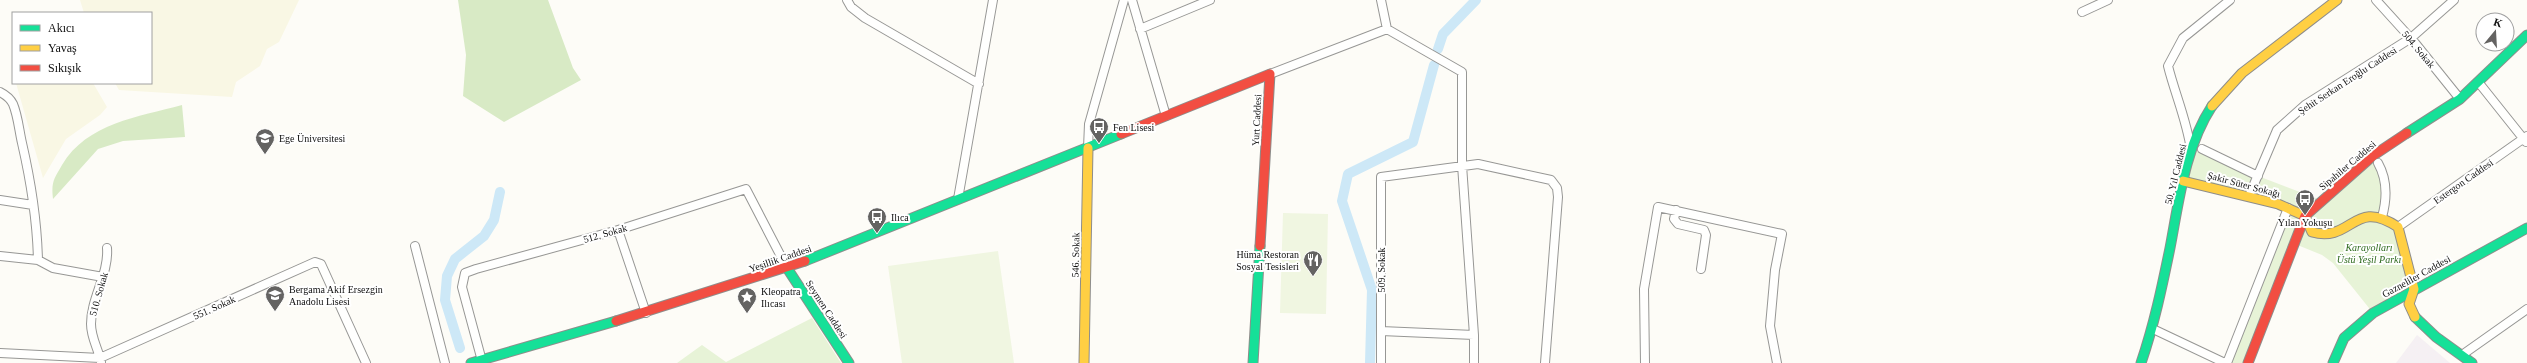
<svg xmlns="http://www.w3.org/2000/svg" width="2527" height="363" font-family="Georgia,serif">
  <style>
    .industrial { fill: #f5f0f3 }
    .farmland { fill: #f9f7e4 }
    .green { fill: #e7f3d7 }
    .forest { fill: #d8eac5 }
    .pitch { fill: #f0f6e1 }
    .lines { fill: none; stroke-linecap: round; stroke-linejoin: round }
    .canal { stroke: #cde8f7; stroke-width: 10 }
    .street-casing { stroke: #979795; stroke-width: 10 }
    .fast-casing { stroke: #8e8d8b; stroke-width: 11 }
    .slow-casing { stroke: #8e8d8b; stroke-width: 11 }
    .jam-casing { stroke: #8e8d8b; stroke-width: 11 }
    .street { stroke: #fffffe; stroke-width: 8 }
    .fast { stroke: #16e098; stroke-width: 9 }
    .slow { stroke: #ffcf43; stroke-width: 9 }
    .jam { stroke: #f24e42; stroke-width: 9 }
    .labels { text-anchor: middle; stroke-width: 4; stroke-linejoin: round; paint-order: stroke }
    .street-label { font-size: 10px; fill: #111; stroke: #fff }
    .poi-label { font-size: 10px; fill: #111; stroke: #fff; text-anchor: start }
    .park-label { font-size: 10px; font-style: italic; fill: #2f6b1f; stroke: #fff }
  </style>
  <rect width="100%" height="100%" fill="#fdfcf7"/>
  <path class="industrial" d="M2417,335L2450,363H2396Z"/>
  <path class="farmland" d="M80,0H299L279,42L267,49L260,66L236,82L232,97L119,90L115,83H151V13H84Z
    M16,83H93L107,107L100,115L66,139L43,178Z"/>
  <path class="green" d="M2193,145L2258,176L2321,200L2374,155L2384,173L2382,217L2398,227L2414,289L2373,313L2333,263L2322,255L2295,244L2248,363H2227L2288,208L2183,181Z
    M812,318L841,363H677L702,345L726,362Z"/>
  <path class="forest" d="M458,0H548L573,68L581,80L504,122L463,96L466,55Z
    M182,105L185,137L123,141L98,149L53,199C51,182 54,179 62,165C87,123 138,117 182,105Z"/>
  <path class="pitch" d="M1283,213L1328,214L1326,314L1280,313Z
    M998,251L1014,363H902L888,266Z"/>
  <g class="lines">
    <path class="canal" d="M1438,49L1443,34L1476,0
      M460,348L445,300L447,276L455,259L484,236L494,220L500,192
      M1370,363L1372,290L1342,201L1348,174L1413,142L1434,65"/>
    <g class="street-casing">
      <path id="street" d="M847,0L851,7L865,18L979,84
        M1132,0L1166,116
        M1381,0L1387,29L1462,72V165L1474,335V363
        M2376,0L2415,43L2460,99
        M2082,12L2108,0
        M1140,29L1210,0
        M1270,74L1387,29
        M2479,83L2526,142
        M0,92C6,95 10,98 13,104C18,116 19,130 22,143C31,182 37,220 38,260
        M1088,148L1089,124L1124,0
        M2202,149L2258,176
        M2191,150C2187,121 2175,94 2168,66L2183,38L2230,0
        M2378,163C2387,179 2387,199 2382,217
        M2249,196L2277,130L2305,105L2411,38L2454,0
        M958,199L993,0
        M0,200L33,205
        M1676,210L1674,219L1678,224L1704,230L1706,235L1701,269
        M2398,227L2527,136
        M618,230L646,313
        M415,246L445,363
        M0,256L38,260L53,268L103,277
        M2153,329L2225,363
        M1381,331L1474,335
        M0,353L100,358L315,262L321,264L366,363
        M2462,355L2527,309
        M482,361L462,287L465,273L476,269L618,230L746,189L787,268
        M101,362C98,348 91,338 91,324C91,298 109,274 107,248
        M1381,363V177L1478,164L1551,180L1557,188L1558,197L1545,363
        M1645,363L1644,289L1658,207L1782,234L1775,270L1770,326L1777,363
        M2227,363L2288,208"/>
    </g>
    <g class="fast-casing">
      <path id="fast" d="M2407,133L2460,99L2527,35
        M805,261L1121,134
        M787,268L849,363
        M2415,317L2436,337L2472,363
        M471,363L616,321
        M1253,363L1260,246
        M2141,363C2154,325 2162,287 2170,248C2179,201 2185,147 2212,106
        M2333,363L2344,338L2373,313L2527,228"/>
    </g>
    <g class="slow-casing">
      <path id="slow" d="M2212,106L2242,73L2337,0
        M2183,181L2278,204L2305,216L2312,232C2353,243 2353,197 2398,227L2414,289L2409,304L2415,317
        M1084,363L1088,148"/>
    </g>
    <g class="jam-casing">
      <path id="jam" d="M1121,134L1270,74L1260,246
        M616,321L805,261
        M2248,363L2305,216L2374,155L2407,133"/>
    </g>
    <use href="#street" class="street"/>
    <use href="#fast" class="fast"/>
    <use href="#slow" class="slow"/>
    <use href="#jam" class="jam"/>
  </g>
  <defs>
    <g id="bus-pin" transform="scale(1)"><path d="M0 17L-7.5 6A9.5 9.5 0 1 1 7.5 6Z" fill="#646362" stroke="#fff"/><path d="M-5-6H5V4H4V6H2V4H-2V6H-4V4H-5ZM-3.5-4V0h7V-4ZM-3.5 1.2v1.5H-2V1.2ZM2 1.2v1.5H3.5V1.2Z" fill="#fff"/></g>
    <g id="university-pin" transform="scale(1)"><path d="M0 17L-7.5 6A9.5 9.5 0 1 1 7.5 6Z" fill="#646362" stroke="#fff"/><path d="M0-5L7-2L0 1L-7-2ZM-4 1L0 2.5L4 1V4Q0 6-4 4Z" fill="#fff"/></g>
    <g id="restaurant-pin" transform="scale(1)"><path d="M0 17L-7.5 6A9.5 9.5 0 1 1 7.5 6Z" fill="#646362" stroke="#fff"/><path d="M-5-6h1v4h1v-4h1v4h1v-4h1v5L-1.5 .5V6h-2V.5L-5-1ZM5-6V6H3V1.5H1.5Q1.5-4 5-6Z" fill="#fff"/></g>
    <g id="school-pin" transform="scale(1)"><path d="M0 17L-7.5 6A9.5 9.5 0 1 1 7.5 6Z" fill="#646362" stroke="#fff"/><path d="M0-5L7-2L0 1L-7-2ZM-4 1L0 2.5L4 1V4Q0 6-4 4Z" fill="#fff"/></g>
    <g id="sight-pin" transform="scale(1)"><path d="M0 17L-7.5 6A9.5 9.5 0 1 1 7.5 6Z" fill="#646362" stroke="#fff"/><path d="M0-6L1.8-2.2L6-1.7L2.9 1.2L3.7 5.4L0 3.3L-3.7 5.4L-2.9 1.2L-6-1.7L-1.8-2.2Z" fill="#fff"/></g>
  </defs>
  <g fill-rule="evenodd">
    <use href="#bus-pin" x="1099" y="127"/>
    <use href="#university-pin" x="265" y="138"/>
    <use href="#bus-pin" x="2305" y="199"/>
    <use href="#bus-pin" x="877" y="217"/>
    <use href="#restaurant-pin" x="1313" y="260"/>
    <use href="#school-pin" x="275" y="295"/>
    <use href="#sight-pin" x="747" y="297"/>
  </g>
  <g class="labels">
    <g class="street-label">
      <text transform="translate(2419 49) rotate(50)" y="4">504. Sokak</text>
      <text transform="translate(2347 80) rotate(-33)" y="4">Şehit Serkan Eroğlu Caddesi</text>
      <text transform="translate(1256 120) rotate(-87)" y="4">Yurt Caddesi</text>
      <text transform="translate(2347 165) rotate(-40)" y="4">Sipahiler Caddesi</text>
      <text transform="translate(2175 174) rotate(-76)" y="4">50. Yıl Caddesi</text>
      <text transform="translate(2463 181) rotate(-35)" y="4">Estergon Caddesi</text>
      <text transform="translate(2244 184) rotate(15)" y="4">Şakir Süter Sokağı</text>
      <text transform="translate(605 233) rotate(-16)" y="4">512. Sokak</text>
      <text transform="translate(1075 255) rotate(-89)" y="4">546. Sokak</text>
      <text transform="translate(780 258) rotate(-19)" y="4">Yeşillik Caddesi</text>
      <text transform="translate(1381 270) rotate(-90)" y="4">509. Sokak</text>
      <text transform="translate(2416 276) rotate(-29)" y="4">Gazneliler Caddesi</text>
      <text transform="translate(98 294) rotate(-74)" y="4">510. Sokak</text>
      <text transform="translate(214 307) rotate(-24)" y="4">551. Sokak</text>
      <text transform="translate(827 309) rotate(57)" y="4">Seymen Caddesi</text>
    </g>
    <g class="poi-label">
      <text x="1113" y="131">Fen Lisesi</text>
      <text x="279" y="142">Ege Üniversitesi</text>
      <text x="891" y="221">Ilıca</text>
      <text x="2305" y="226" text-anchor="middle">Yılan Yokuşu</text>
      <text x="1299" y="258" text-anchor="end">Hüma Restoran<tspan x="1299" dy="12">Sosyal Tesisleri</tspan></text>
      <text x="289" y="293">Bergama Akif Ersezgin<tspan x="289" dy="12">Anadolu Lisesi</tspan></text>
      <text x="761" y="295">Kleopatra<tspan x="761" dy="12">Ilıcası</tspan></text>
    </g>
    <g class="park-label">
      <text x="2369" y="251">Karayolları<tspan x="2369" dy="12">Üstü Yeşil Parkı</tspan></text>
    </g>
  </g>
  <rect x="12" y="12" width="140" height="72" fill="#ffffff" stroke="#a0a0a0"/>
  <rect x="20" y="25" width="20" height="6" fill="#16e098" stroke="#a0a0a0"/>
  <text x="48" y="32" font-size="12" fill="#111111">Akıcı</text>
  <rect x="20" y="45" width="20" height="6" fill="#ffcf43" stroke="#a0a0a0"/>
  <text x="48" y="52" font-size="12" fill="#111111">Yavaş</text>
  <rect x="20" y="65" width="20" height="6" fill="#f24e42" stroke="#a0a0a0"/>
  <text x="48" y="72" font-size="12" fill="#111111">Sıkışık</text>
  <g transform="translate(2495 32) rotate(18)"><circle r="19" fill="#ffffff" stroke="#a0a0a0"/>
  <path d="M0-3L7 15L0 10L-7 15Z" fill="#646362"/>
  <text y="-6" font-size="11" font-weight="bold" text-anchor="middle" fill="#111111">K</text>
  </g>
</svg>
